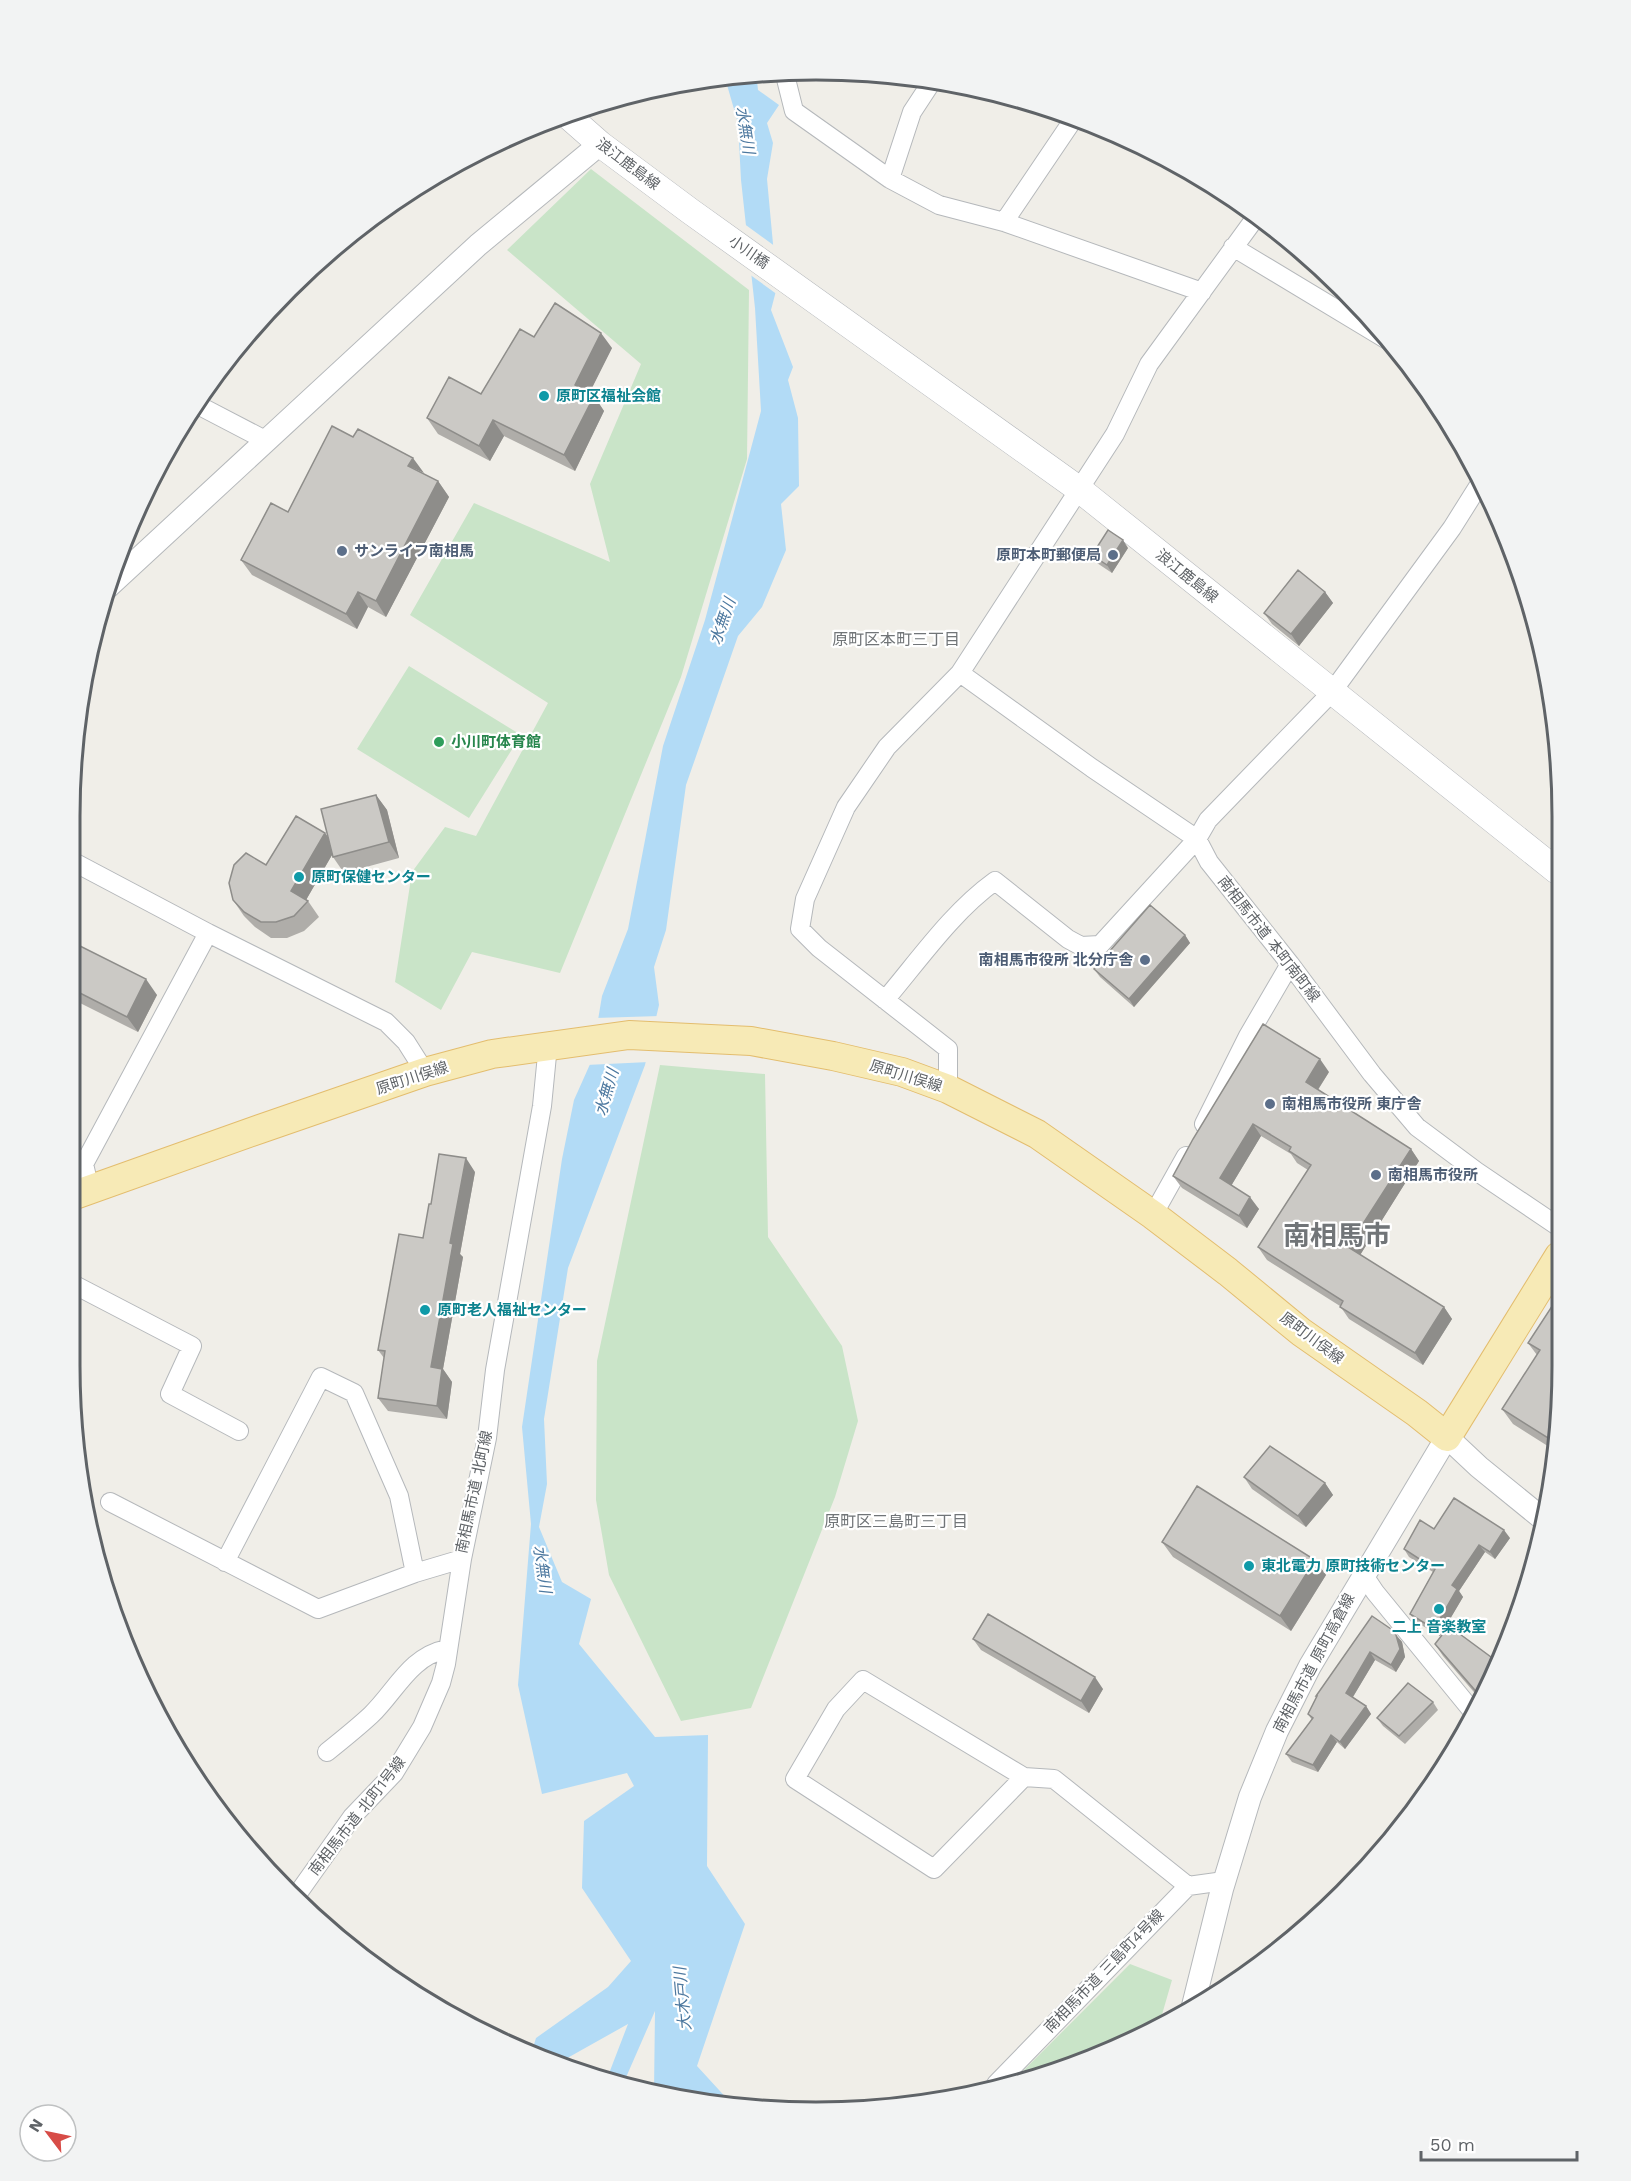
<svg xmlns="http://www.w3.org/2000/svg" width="1631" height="2181" font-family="'Work Sans','Noto Sans JP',sans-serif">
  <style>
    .green { fill: #c9e4c8 }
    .water { fill: #b2dbf6 }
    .pier { fill: #f0eee8 }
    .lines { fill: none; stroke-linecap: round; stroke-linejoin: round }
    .minor-casing { stroke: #b5b8bb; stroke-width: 20 }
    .tertiary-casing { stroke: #b5b8bb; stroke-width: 24 }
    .secondary-casing { stroke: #b4b7bb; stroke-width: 27 }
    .primary-casing { stroke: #e3bd6e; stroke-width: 30 }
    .minor { stroke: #fff; stroke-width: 18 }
    .tertiary { stroke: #fff; stroke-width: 22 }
    .secondary { stroke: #fff; stroke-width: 26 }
    .primary { stroke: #f7eab6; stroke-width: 28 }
    .wall { fill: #afada9 }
    .shaded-wall { fill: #8e8d8a }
    .building { fill: #cbc9c5; stroke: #8e8d8a; stroke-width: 1.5 }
    .culture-dot { fill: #0f9aa8; stroke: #fff; stroke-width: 2 }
    .service-dot { fill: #5c6f8a; stroke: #fff; stroke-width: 2 }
    .leisure-dot { fill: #2e9e5b; stroke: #fff; stroke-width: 2 }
    .labels { text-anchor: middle; stroke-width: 4.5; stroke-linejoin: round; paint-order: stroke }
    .street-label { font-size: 15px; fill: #5f6367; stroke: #fff }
    .culture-label { font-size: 15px; font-weight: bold; fill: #0d838f; stroke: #fff; text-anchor: start }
    .service-label { font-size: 15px; font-weight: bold; fill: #4e5e75; stroke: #fff; text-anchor: start }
    .leisure-label { font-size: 15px; font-weight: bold; fill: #27864d; stroke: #fff; text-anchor: start }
    .water-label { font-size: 16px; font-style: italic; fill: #4c789f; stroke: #fff }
    .neighbourhood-label { font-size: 16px; fill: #717578; stroke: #fff }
    .town-label { font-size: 27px; font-weight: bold; fill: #717578; stroke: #fff }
    .rim { fill: none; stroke: #5f6367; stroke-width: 3 }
  </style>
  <rect width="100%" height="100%" fill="#f0eee8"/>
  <path class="green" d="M591,169L749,290L747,459L681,677L560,973L472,952L441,1010L395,982L412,872L445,827L476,836L548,703L410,615L474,503L610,562L590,484L641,364L507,250Z
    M409,666L521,735L469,818L357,749Z
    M660,1065L765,1074L768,1237L842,1346L858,1421L835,1497L751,1708L681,1721L609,1575L596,1500L597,1361Z
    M1130,1964L1172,1980L1159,2025L1056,2072L1013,2081Z"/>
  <path class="water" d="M756,72L758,90L779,105L767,123L773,143L767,179L777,287L771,310L793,367L788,380L798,418L799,486L781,504L786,550L762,607L738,636L686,785L666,930L654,967L659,1005L645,1065L568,1268L544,1419L547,1484L539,1527L562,1582L591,1599L579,1644L655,1737L708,1735L707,1866L745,1924L697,2066L730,2102L670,2098L654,2092L655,2011L624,2082L608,2076L628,2024L562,2061L532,2051L536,2038L608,1987L631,1961L582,1888L584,1821L634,1786L627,1773L542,1794L518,1685L531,1524L522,1427L562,1159L574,1100L591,1062L602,996L628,929L663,746L705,620L761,411L755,308L741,180L738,123L725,78Z"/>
  <path class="pier" d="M743,223L776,247L780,287L778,295L749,274Z
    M660,1016L649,1062L586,1065L595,1018Z"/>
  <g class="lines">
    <g class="minor-casing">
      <path id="minor" d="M784,71L794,111L890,179L939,205L1004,222L1202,292
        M890,179L912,112L933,80
        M1004,222L1075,117
        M1233,247L1389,341
        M194,403L265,440
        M960,673L1092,768L1197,839L1209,862L1290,964L1372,1074L1417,1127L1476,1171L1559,1227
        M70,860L208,933L386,1022L406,1042L425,1072
        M885,1000C919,960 952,912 995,881L1068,939L1081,946L1100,945L1197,839L1208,820L1332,692L1452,528L1479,485
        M948,1089V1049L819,948L800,929L805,899L846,807L887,747L960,673L1115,434L1149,364L1256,217
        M1204,1124L1248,1036L1290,964
        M90,1190L84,1164L208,933
        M1153,1215L1186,1156
        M69,1282L192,1346L170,1394L239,1431
        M110,1502L318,1609L415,1573L462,1559L487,1438L495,1370L542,1106L548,1045
        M225,1562L321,1377L354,1393L399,1496L415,1573
        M1363,1574L1375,1592L1473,1712
        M327,1752C342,1740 357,1728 371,1715C396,1691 410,1656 447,1649
        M1024,1777L863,1680L836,1709L795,1779L934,1869L1024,1777L1054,1779L1188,1886
        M294,1899L352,1817L394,1773L422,1727L441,1683L446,1664L462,1559
        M996,2084L1188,1886L1224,1881"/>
    </g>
    <g class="tertiary-casing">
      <path id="tertiary" d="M108,587L478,245L600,144
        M1192,2010L1222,1889L1250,1797L1277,1731L1310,1666L1447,1437L1479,1467L1543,1519"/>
    </g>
    <g class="secondary-casing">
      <path id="secondary" d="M567,115L600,144L690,211L1080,490L1557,871"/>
    </g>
    <g class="primary-casing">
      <path id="primary" d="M69,1197L260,1129L425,1072L492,1054L629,1035L751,1041L833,1056L902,1072L948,1089L1037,1134L1153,1215L1228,1272L1301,1332L1417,1413L1447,1437L1559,1256"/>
    </g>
    <use href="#minor" class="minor"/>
    <use href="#tertiary" class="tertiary"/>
    <use href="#secondary" class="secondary"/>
    <use href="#primary" class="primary"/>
  </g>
  <path class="wall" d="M534,337L612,348L589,393L594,396L604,411L575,471L504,436L490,461L438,434L427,418L481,394Z
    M423,474L438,481L449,497L386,617L368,607L357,629L252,575L241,560L288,512Z
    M1128,548L1112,573L1097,563L1092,555Z
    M1325,592L1333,603L1299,646L1272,624L1264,613Z
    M376,795L387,810L399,858L344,873L333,857L332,855L306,900L308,901L319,917L304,931L287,938H271L255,927L244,916L233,900L266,865L325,833L328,837Z
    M1185,935L1190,943L1134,1007L1100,977L1094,969Z
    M70,941L157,995L138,1032L70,998Z
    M1329,1072L1318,1090L1411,1149L1419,1161L1360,1255L1444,1307L1452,1319L1423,1365L1349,1319L1340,1306L1267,1260L1258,1247L1308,1170L1297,1163L1291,1154L1261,1136L1231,1186L1259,1209L1247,1228L1182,1188L1173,1176Z
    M475,1172L460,1254L463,1257L443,1369L452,1382L447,1419L388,1411L378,1398L384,1358L378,1350L423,1238L431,1204Z
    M1560,1294V1415L1554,1450L1513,1424L1502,1409L1537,1355L1528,1343Z
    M1244,1477L1325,1483L1333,1495L1306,1527L1252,1489Z
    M1434,1529L1510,1538L1495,1559L1485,1552L1459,1591L1463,1597L1440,1636L1416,1622L1410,1614L1433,1572L1409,1557L1404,1549Z
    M1162,1542L1315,1560L1326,1575L1291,1631L1173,1557Z
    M1372,1616L1396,1635L1402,1642L1405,1657L1396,1672L1375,1660L1353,1697L1366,1706L1371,1714L1345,1749L1337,1742L1318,1772L1292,1762L1286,1754L1312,1720L1308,1714L1317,1697L1316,1696Z
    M973,1639L1103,1689L1089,1713L981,1650Z
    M1435,1644L1495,1660L1479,1698L1443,1656Z
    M1433,1702L1438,1710L1405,1744L1383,1726L1377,1718Z"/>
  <path class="shaded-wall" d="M601,333L612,348L586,400L575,385Z
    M594,396L604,411L575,471L564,455Z
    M493,420L504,436L490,461L479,446Z
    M413,458L424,473L408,466Z
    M438,481L449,497L386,617L376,601Z
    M1123,540L1128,548L1112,573L1107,565Z
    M358,592L368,607L357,629L346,614Z
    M1325,592L1333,603L1299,646L1291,634Z
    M376,795L387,810L399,858L389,842Z
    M325,833L336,848L302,907L291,891Z
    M1185,935L1190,943L1134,1007L1129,999Z
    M146,979L157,995L138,1032L127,1017Z
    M1320,1059L1329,1072L1315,1094L1306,1082Z
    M1253,1124L1261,1136L1228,1191L1220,1178Z
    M1411,1149L1419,1161L1357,1260L1348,1247Z
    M466,1158L475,1172L460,1254L463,1257L443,1369L452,1382L447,1419L437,1406L431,1367L450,1243Z
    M1250,1197L1259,1209L1247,1228L1239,1216Z
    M1444,1307L1452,1319L1423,1365L1415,1353Z
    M1325,1483L1333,1495L1306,1527L1298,1516Z
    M1504,1530L1510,1538L1495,1559L1490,1552Z
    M1479,1545L1485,1552L1459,1591L1463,1597L1440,1636L1434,1629L1452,1585Z
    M1315,1560L1326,1575L1291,1631L1280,1616Z
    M1396,1635L1402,1642L1405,1657L1396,1672L1391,1665Z
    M1370,1652L1375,1660L1351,1700L1346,1693Z
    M1095,1677L1103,1689L1089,1713L1081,1701Z
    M1366,1706L1371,1714L1345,1749L1340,1742Z
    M1331,1735L1337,1742L1318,1772L1313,1765Z"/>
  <path class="building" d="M555,303L601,333L575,385L594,396L564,455L493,420L479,446L427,418L449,377L481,394L520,329L534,337Z
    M332,426L353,437L358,429L413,458L408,466L438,481L376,601L358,592L346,614L241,560L271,503L288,512Z
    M1108,530L1123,540L1107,565L1092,555Z
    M1298,570L1325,592L1291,634L1264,613Z
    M376,795L389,842L333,857L321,809Z
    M296,816L325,833L291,891L308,901L294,916L276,922H261L244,912L233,900L229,883L234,865L246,853L266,865Z
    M1150,905L1185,935L1129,999L1094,969Z
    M70,941L146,979L127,1017L70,988Z
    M1263,1024L1320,1059L1306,1082L1411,1149L1348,1247L1444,1307L1415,1353L1340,1307L1343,1301L1258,1247L1311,1165L1289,1151L1291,1147L1253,1124L1220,1178L1250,1197L1239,1216L1173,1176L1193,1139Z
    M439,1154L466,1158L450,1243L453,1244L431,1367L442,1369L437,1406L378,1398L385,1351L378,1350L399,1234L423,1238L429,1204H431Z
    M1560,1294V1415L1556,1443L1502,1409L1540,1350L1528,1343Z
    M1270,1446L1325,1483L1298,1516L1244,1477Z
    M1197,1486L1315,1560L1280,1616L1162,1542Z
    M1454,1498L1504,1530L1490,1552L1479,1545L1452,1585L1457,1589L1434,1629L1410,1614L1435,1569L1404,1549L1420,1520L1434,1529Z
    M988,1614L1095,1677L1081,1701L973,1639Z
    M1372,1616L1391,1629L1396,1635L1400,1649L1391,1665L1370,1652L1346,1693L1366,1706L1340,1742L1331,1735L1313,1765L1286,1754L1313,1718L1308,1714L1317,1696H1316Z
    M1449,1626L1495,1660L1480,1696L1435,1644Z
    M1408,1683L1433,1702L1399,1736L1377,1718Z"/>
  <g class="culture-dot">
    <circle cx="544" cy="396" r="6"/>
    <circle cx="299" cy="877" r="6"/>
    <circle cx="425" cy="1310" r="6"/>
    <circle cx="1249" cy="1566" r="6"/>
    <circle cx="1439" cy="1609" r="6"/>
  </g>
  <g class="service-dot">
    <circle cx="342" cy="551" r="6"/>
    <circle cx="1113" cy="555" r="6"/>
    <circle cx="1145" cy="960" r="6"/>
    <circle cx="1270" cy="1104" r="6"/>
    <circle cx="1376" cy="1175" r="6"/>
  </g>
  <circle class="leisure-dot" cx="439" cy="742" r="6"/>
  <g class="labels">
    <g class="street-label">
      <text transform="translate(628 164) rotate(37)" y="5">浪江鹿島線</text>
      <text transform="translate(749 252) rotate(35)" y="5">小川橋</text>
      <text transform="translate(1187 576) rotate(39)" y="5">浪江鹿島線</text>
      <text transform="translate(1269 939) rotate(52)" y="5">南相馬市道 本町南町線</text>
      <text transform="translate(906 1076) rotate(17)" y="5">原町川俣線</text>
      <text transform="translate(412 1078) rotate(-18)" y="5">原町川俣線</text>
      <text transform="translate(1312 1338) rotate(37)" y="5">原町川俣線</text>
      <text transform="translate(474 1492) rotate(-78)" y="5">南相馬市道 北町線</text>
      <text transform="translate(1314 1663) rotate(-62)" y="5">南相馬市道 原町高倉線</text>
      <text transform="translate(357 1816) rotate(-52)" y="5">南相馬市道 北町1号線</text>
      <text transform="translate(1104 1971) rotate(-46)" y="5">南相馬市道 三島町4号線</text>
    </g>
    <g class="culture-label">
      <text x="556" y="401">原町区福祉会館</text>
      <text x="311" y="882">原町保健センター</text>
      <text x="437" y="1315">原町老人福祉センター</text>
      <text x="1261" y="1571">東北電力 原町技術センター</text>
      <text x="1439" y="1632" text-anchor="middle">二上 音楽教室</text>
    </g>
    <g class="service-label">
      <text x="354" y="556">サンライフ南相馬</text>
      <text x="1101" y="560" text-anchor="end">原町本町郵便局</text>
      <text x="1133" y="965" text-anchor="end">南相馬市役所 北分庁舎</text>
      <text x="1282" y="1109">南相馬市役所 東庁舎</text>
      <text x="1388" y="1180">南相馬市役所</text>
    </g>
    <g class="leisure-label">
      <text x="451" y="747">小川町体育館</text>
    </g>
    <g class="water-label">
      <text transform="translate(746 130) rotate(81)" y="6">水無川</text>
      <text transform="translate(722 621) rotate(-71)" y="6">水無川</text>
      <text transform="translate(606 1092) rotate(-74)" y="6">水無川</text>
      <text transform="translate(543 1569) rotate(82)" y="6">水無川</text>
      <text transform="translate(682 1999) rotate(-95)" y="6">大木戸川</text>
    </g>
    <g class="neighbourhood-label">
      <text x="896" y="645">原町区本町三丁目</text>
      <text x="896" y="1527">原町区三島町三丁目</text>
    </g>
    <g class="town-label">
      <text x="1337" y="1245">南相馬市</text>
    </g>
  </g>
  <path d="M0 0H1631V2181H0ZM816 80H816A736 736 0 0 1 1552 816V1366A736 736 0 0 1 816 2102H816A736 736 0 0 1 80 1366V816A736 736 0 0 1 816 80Z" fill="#f2f3f3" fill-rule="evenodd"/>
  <path class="rim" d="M816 80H816A736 736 0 0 1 1552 816V1366A736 736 0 0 1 816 2102H816A736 736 0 0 1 80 1366V816A736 736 0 0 1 816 80Z"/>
  <g transform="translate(48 2133) rotate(302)"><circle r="28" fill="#ffffff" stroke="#bfc1c2" stroke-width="1.5"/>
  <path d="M0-4.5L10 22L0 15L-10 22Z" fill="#d74c47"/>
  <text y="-9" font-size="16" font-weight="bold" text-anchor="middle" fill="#5f6367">N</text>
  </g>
  <path d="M1421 2151v9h156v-9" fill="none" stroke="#5f6367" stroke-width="3"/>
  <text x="1430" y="2151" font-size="18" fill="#5f6367" stroke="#ffffff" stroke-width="4.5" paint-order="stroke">50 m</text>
</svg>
